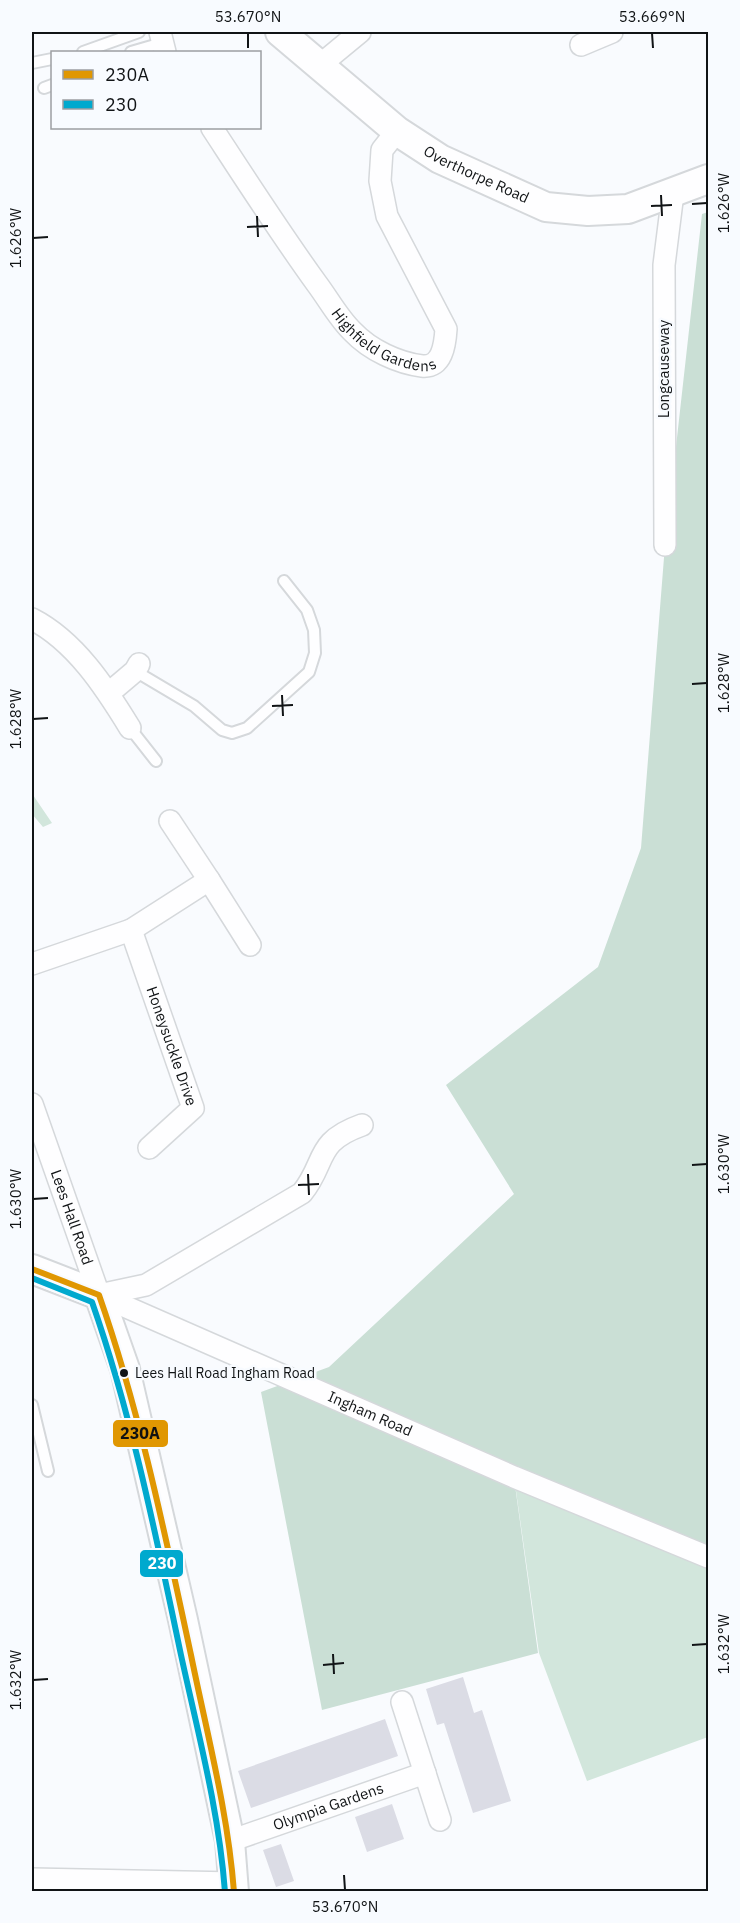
<svg xmlns="http://www.w3.org/2000/svg" width="740" height="1923" font-family="'IBM Plex Sans',sans-serif">
  <style>
    .green { fill: #d2e6dc }
    .forest { fill: #cadfd5 }
    .building { fill: #dbdce5 }
    .lines { fill: none; stroke-linecap: round; stroke-linejoin: round }
    .lane-casing { stroke: #d5d8db; stroke-width: 14 }
    .street-casing { stroke: #d5d8db; stroke-width: 24 }
    .secondary-casing { stroke: #d5d8db; stroke-width: 32 }
    .lane { stroke: #fefeff; stroke-width: 10 }
    .street { stroke: #fefeff; stroke-width: 21 }
    .secondary { stroke: #fefeff; stroke-width: 28 }
    .bus-1-casing { stroke: #f8fbff; stroke-width: 10 }
    .bus-2-casing { stroke: #f8fbff; stroke-width: 10 }
    .bus-1 { stroke: #e09702; stroke-width: 6 }
    .bus-2 { stroke: #00a9ce; stroke-width: 6 }
    .ticks { fill: none; stroke: #111416; stroke-width: 2 }
    .bus-dot { fill: #111416; stroke: #f8fbff; stroke-width: 2 }
    .labels { text-anchor: middle; stroke-width: 5; stroke-linejoin: round; paint-order: stroke }
    .bus-label { font-size: 14px; fill: #111416; stroke: #f8fbff; text-anchor: start }
    .street-label { font-size: 15px; fill: #111416; stroke: #f8fbff }
    .line-badge { stroke: #f8fbff; stroke-width: 2 }
    .badge-label { font-size: 16px; text-anchor: middle; font-weight: bold; fill: #fff }
    .pale-badge-label { font-size: 16px; text-anchor: middle; font-weight: bold; fill: #111 }
    .neatline { fill: none; stroke: #111416; stroke-width: 2 }
    .ticks-label { font-size: 15px; text-anchor: middle; fill: #111416 }
  </style>
  <rect width="100%" height="100%" fill="#f9fbfe"/>
  <path class="green" d="M32,795H33L52,823L43,827L32,814Z
    M514,1477L708,1554V1737L587,1781L539,1653Z"/>
  <path class="forest" d="M708,212V1554L514,1478L538,1653L322,1710L261,1392L329,1367L514,1194L446,1085L598,967L641,848L665,545L702,214Z"/>
  <path class="building" d="M463,1677L474,1713L482,1710L511,1801L473,1813L444,1723L437,1725L426,1689Z
    M385,1719L398,1756L251,1808L238,1771Z
    M392,1804L404,1839L367,1852L355,1817Z
    M281,1844L294,1881L276,1887L263,1850Z"/>
  <g class="lines">
    <g class="lane-casing">
      <path id="lane" d="M83,52L139,32
        M131,52L162,43
        M32,63L52,59
        M44,88L52,85
        M135,671L194,706L222,730L232,733L247,728L309,672L315,653L314,630L307,610L284,581
        M130,728L156,761
        M32,1405L48,1471"/>
    </g>
    <g class="street-casing">
      <g id="street">
        <path d="M160,32L165,52"/>
        <path d="M581,45L612,32"/>
        <path d="M320,65L360,32"/>
        <path id="s1" d="M212,128C246,180 280,233 317,284C329,300 339,319 353,332C370,350 398,363 422,366C442,368 445,345 446,329L387,216L380,181L382,150L397,131"/>
        <path d="M665,545L664,265L673,193"/>
        <path d="M32,619C75,641 105,687 130,728"/>
        <path d="M109,693L135,671L139,664"/>
        <path d="M170,821L209,880"/>
        <path id="s2" d="M131,930L193,1108L149,1148"/>
        <path d="M32,964L131,930L209,880L250,945"/>
        <path id="s3" d="M32,1104L99,1295"/>
        <path id="s4" d="M99,1295L514,1477L708,1557"/>
        <path d="M99,1295L146,1285L302,1193C327,1162 314,1142 362,1125"/>
        <path d="M402,1702L440,1820"/>
        <path id="s5" d="M230,1841L425,1773"/>
        <path d="M32,1879L235,1883"/>
      </g>
    </g>
    <g class="secondary-casing">
      <g id="secondary">
        <path id="s6" d="M280,32L397,131L440,159L546,207L588,211L628,209L708,179"/>
        <path d="M32,1269L99,1295L125,1369L183,1620L230,1841L234,1892"/>
      </g>
    </g>
    <use href="#lane" class="lane"/>
    <use href="#street" class="street"/>
    <use href="#secondary" class="secondary"/>
    <g class="bus-1-casing">
      <path id="bus-1" d="M32,1269L99,1295C140,1412 165,1534 191,1655C207,1734 228,1812 234,1892"/>
    </g>
    <g class="bus-2-casing">
      <path id="bus-2" d="M32,1278L92,1302C132,1416 156,1536 181,1655C198,1733 219,1811 225,1892"/>
    </g>
    <use href="#bus-1" class="bus-1"/>
    <use href="#bus-2" class="bus-2"/>
  </g>
  <path class="ticks" d="M248,33V48M652,33L653,48M661,195L662,216M692,204L707,203M651,206L672,205M257,216L258,237M247,227L268,226M33,238L48,237M692,684L707,683M282,695L283,716M272,706L293,705M33,719L48,718M692,1165L707,1164M308,1174L309,1195M298,1185L319,1184M33,1199L48,1198M692,1645L707,1644M333,1654L334,1674M323,1665L344,1663M33,1680L48,1679M344,1875L345,1890"/>
  <circle class="bus-dot" cx="124" cy="1373" r="5"/>
  <g class="labels">
    <g class="bus-label">
      <text x="135" y="1378">Lees Hall Road Ingham Road</text>
    </g>
    <g class="street-label">
      <text dy="5" stroke="none"><textPath href="#s6" startOffset="244">Overthorpe Road</textPath></text>
      <text dy="5" stroke="none"><textPath href="#s1" startOffset="280">Highfield Gardens</textPath></text>
      <text transform="translate(664 369) rotate(-90)" y="5">Longcauseway</text>
      <text dy="5" stroke="none"><textPath href="#s2" startOffset="123">Honeysuckle Drive</textPath></text>
      <text dy="5" stroke="none"><textPath href="#s3" startOffset="120">Lees Hall Road</textPath></text>
      <text dy="5" stroke="none"><textPath href="#s4" startOffset="296">Ingham Road</textPath></text>
      <text dy="5" stroke="none"><textPath href="#s5" startOffset="104">Olympia Gardens</textPath></text>
    </g>
  </g>
  <g class="line-badge">
    <rect x="112" y="1419" width="57" height="29" rx="6" fill="#e09702"/>
    <rect x="139" y="1549" width="45" height="29" rx="6" fill="#00a9ce"/>
  </g>
  <g class="badge-label">
    <text x="162" y="1569">230</text>
  </g>
  <g class="pale-badge-label">
    <text x="140" y="1439">230A</text>
  </g>
  <rect width="740" height="1923" fill="none" stroke="#f8fbff" stroke-width="66"/>
  <rect x="51" y="51" width="210" height="78" fill="#f8fbff" stroke="#9c9fa2" stroke-width="1.5"/>
  <rect x="63" y="70" width="30" height="9" fill="#e09702" stroke="#9c9fa2" stroke-width="1.5"/>
  <text x="105" y="81" font-size="18" fill="#111416">230A</text>
  <rect x="63" y="100" width="30" height="9" fill="#00a9ce" stroke="#9c9fa2" stroke-width="1.5"/>
  <text x="105" y="111" font-size="18" fill="#111416">230</text>
  <rect x="33" y="33" width="674" height="1857" class="neatline"/>
  <g class="ticks-label">
    <text x="248" y="22">53.670°N</text>
    <text x="652" y="22">53.669°N</text>
    <text transform="translate(724 203) rotate(-90)" y="5">1.626°W</text>
    <text transform="translate(16 238) rotate(-90)" y="5">1.626°W</text>
    <text transform="translate(724 683) rotate(-90)" y="5">1.628°W</text>
    <text transform="translate(16 719) rotate(-90)" y="5">1.628°W</text>
    <text transform="translate(724 1164) rotate(-90)" y="5">1.630°W</text>
    <text transform="translate(16 1199) rotate(-90)" y="5">1.630°W</text>
    <text transform="translate(724 1644) rotate(-90)" y="5">1.632°W</text>
    <text transform="translate(16 1680) rotate(-90)" y="5">1.632°W</text>
    <text x="345" y="1912">53.670°N</text>
  </g>
</svg>
